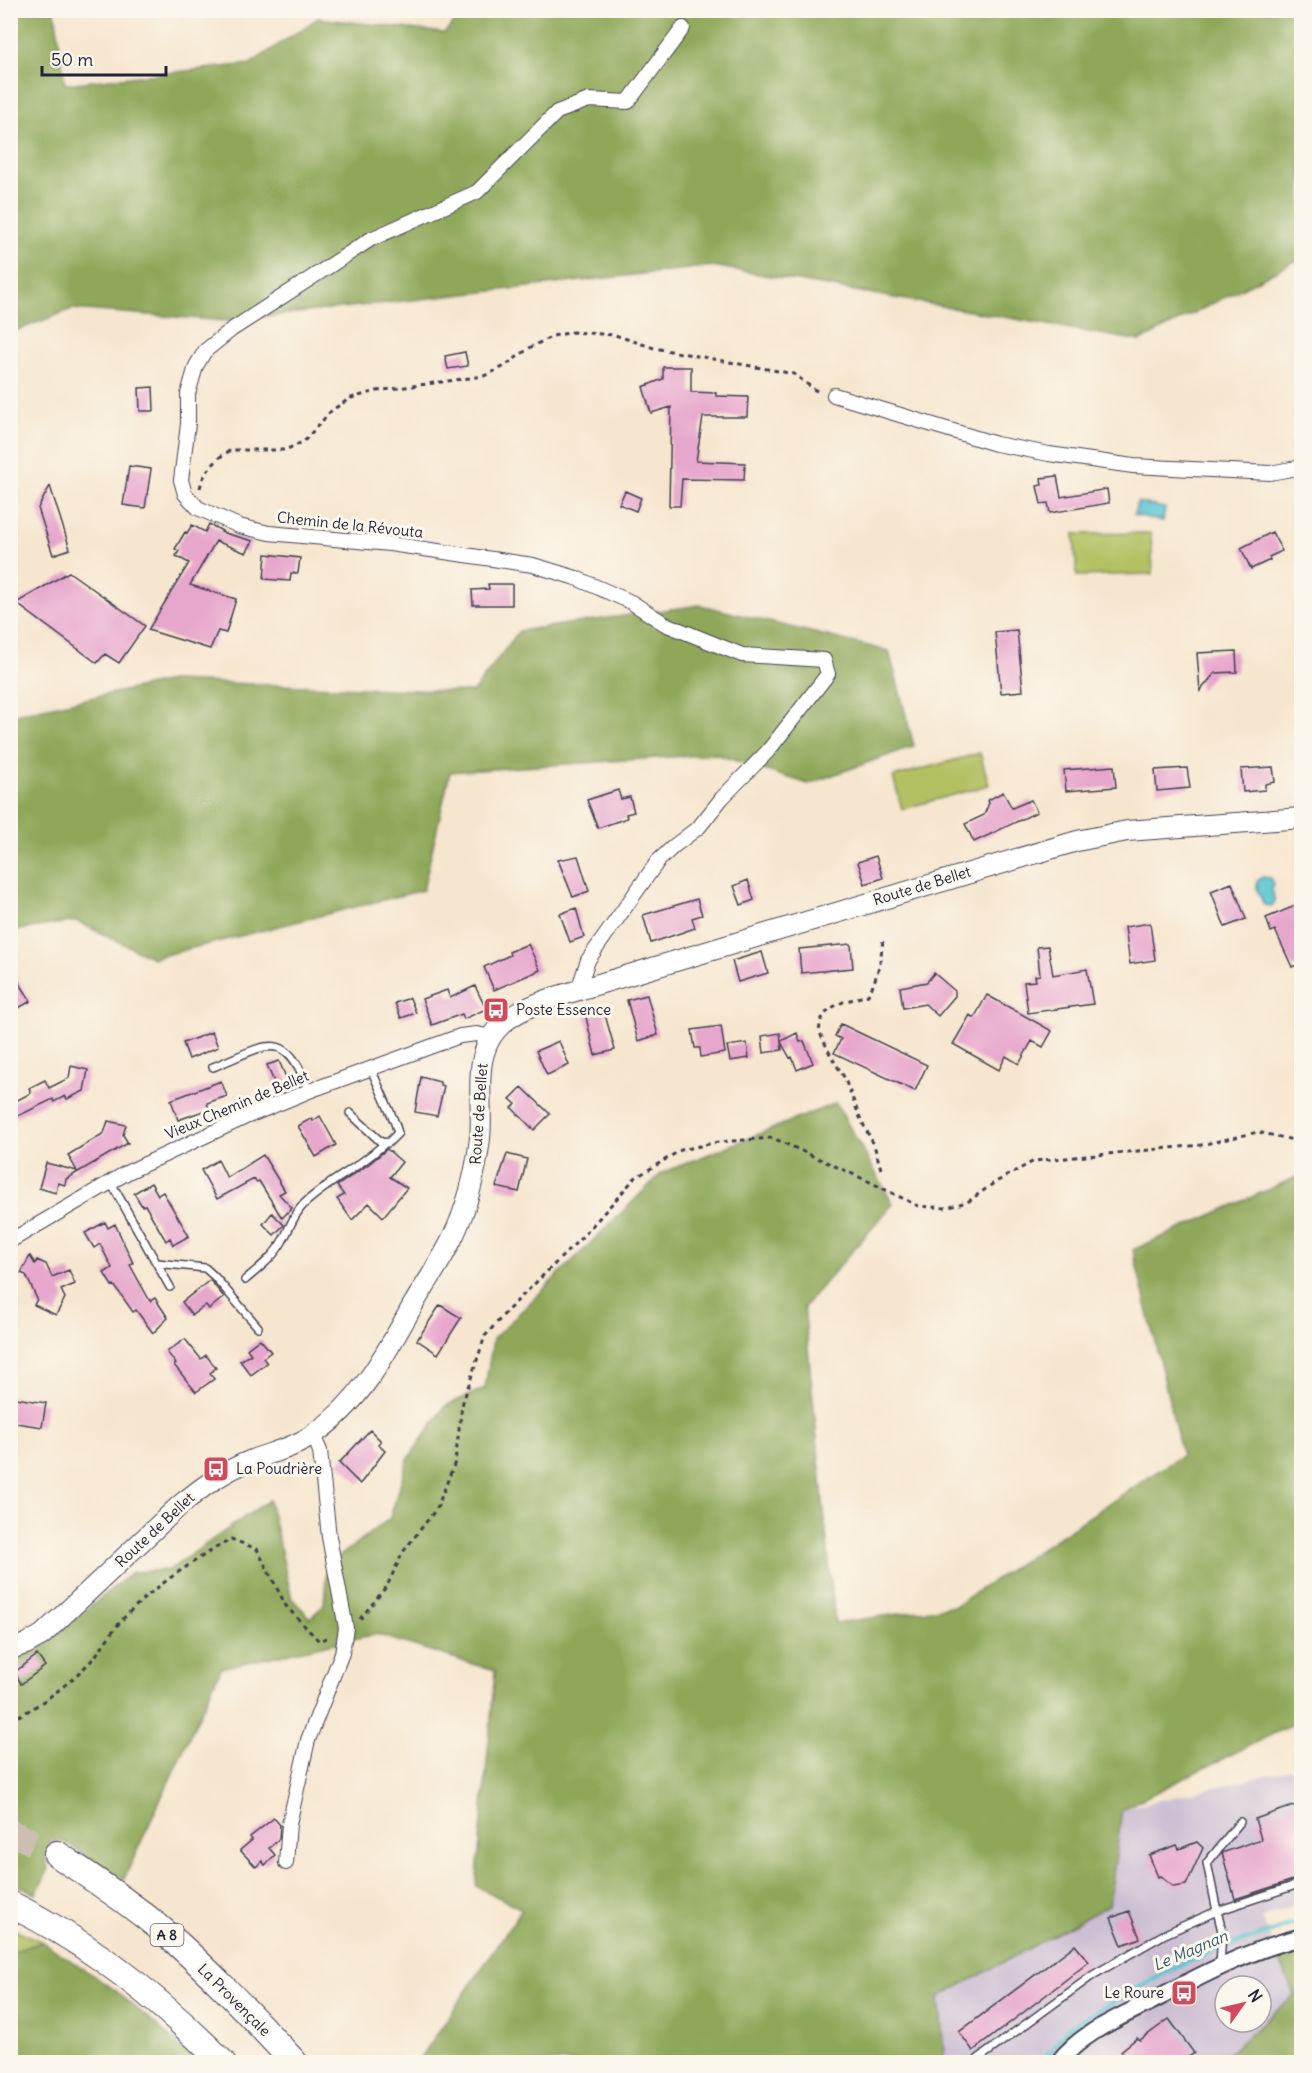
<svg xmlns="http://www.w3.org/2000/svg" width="1312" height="2073" font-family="Delius,sans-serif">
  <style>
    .industrial { fill: #ccbed3; fill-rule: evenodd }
    .green { fill: #b3c163; stroke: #6a724f; stroke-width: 1.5 }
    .forest { fill: #8ea759; stroke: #58644a; stroke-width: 1.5 }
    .water { fill: #58c4d2; stroke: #3d7386; stroke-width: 1.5 }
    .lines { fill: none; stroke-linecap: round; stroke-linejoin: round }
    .stream { stroke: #58c4d2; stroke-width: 5 }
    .building { fill: #e7a6cc }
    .motorway-tunnel { stroke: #ccbfb1; stroke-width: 26; stroke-dasharray: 26 13; stroke-linecap: butt }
    .service-casing { stroke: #423f51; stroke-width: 10 }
    .minor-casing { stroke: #423f51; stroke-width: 16 }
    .tertiary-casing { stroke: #423f51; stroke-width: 20 }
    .secondary-casing { stroke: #423f51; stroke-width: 22 }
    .motorway-casing { stroke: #423f51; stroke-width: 28 }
    .path { stroke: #423f51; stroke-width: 3; stroke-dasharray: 4.5 4.5; stroke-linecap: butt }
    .service { stroke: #fff; stroke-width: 7 }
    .minor { stroke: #fff; stroke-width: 14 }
    .tertiary { stroke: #fff; stroke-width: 16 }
    .secondary { stroke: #fff; stroke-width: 20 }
    .motorway { stroke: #fff; stroke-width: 26 }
    .labels { text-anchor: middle; stroke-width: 6; stroke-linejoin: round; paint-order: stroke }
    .shield { fill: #fbf7ec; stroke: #636270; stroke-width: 1.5 }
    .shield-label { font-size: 14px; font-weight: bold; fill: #22223b }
    .street-label { font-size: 15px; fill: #22223b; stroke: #fbf7ec }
    .poi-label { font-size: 15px; fill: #22223b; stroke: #fbf7ec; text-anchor: start }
    .water-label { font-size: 16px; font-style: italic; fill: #355b70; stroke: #fbf7ec }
  </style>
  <rect width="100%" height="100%" fill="#fbf7ec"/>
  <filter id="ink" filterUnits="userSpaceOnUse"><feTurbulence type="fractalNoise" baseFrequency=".0167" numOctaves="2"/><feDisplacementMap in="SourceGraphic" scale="12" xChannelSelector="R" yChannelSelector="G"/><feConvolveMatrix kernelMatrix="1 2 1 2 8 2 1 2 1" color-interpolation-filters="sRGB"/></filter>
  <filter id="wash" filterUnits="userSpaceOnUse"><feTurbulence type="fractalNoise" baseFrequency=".008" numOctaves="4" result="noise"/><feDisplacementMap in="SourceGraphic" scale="24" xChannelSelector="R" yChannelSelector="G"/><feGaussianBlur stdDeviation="1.35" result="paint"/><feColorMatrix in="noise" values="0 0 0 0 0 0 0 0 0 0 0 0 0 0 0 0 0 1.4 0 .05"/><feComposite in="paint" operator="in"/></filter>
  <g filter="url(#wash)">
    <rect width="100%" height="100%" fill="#f6e6cf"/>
    <path class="industrial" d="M1301,1767V1902L1262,1918L1294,1995L1219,2062H945L939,1997L1109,1905L1122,1809ZM1225,1986H1261V2022H1225Z"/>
    <path class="green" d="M1151,533L1153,574L1077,576L1074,534Z
      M980,753L989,785L902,809L893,777Z
      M10,1927L43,1942L11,1952Z"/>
    <path class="forest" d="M467,10H1106L1117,15L1189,10L1301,11V258L1140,341L713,266L227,321L72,309L11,333V11H55L65,84L250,64L318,18L444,33Z
      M700,605L889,651L914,746L808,784L715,754L450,772L423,890L153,958L76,921L11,931L10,715L170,681L473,692L519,631Z
      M836,1103L893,1204L804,1307L835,1623L955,1606L1182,1455L1133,1250L1301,1175V1720L1122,1809L1109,1905L939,1997L945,2062H418L522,1909L476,1886L495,1671L376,1634L221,1668L124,1879L61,1840C51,1845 42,1858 49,1869L36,1894L11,1882V1664L51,1639L132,1572L169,1570L269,1500L292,1599L311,1618L324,1604L327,1566L390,1518L408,1459L445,1406L485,1388L493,1339L662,1173Z
      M43,1942L115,1990L161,2029L196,2062H11V1952Z
      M1301,1948V2062H1219L1294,1995L1277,1954Z"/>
    <path class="water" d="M1137,502L1165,508L1163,521L1134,515Z
      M1262,877L1270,878L1273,883L1272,891L1275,901L1272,906L1264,905L1257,889V881Z"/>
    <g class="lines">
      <path class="stream" d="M1042,2062L1068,2028L1171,1969L1202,1955L1302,1921"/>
    </g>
    <g id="blocks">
      <path class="building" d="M465,352L468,366L448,369L445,356Z
        M663,367H691V392L716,393V396L748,397L747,417H703L696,461L745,463L744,480L682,479L680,506H669L671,407L651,413L643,387L663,379Z
        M153,387L154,411H140L139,388Z
        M129,466L151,469L145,508L123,505Z
        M1057,476L1061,497L1107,489L1109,503L1050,513L1048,503L1041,504L1037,486L1042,485L1041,478Z
        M50,486L70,549L53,555L38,508Z
        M625,491L641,498L636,511L619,504Z
        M209,524L222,531L221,532L253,541L246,553L216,541L190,585L236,599L226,633L218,631L210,649L148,630L189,563L176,556L179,551L175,549L185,532L187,533L192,525L205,532Z
        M1272,532L1282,551L1269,557L1270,560L1251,569L1241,548Z
        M266,554L300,558L298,573H291L290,581L264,579Z
        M69,572L145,626L119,663L105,654L97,663L16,603Z
        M488,584H512V605H473L472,590L489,589Z
        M1017,630L1023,691L1001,693L995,632Z
        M1236,651L1237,672L1215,673L1200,691L1197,653Z
        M1114,766L1116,787L1066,791L1064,770Z
        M1273,767L1275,782L1265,784V790L1243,792L1241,769Z
        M1187,768L1190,788L1157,791L1155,770Z
        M618,790L621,799L630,797L634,812L626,814L627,818L598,828L587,800Z
        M1003,792L1012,808L1031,800L1037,812L974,842L965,824L984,815L989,803L988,800Z
        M578,856L589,891L573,897L558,860Z
        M876,856L883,878L865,884L858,862Z
        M748,880L754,900L741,905L734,886Z
        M1232,883L1246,919L1225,927L1211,891Z
        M697,899L702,915L692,918L695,928L651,943L643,915Z
        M1302,903V963L1292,967L1275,930L1271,932L1266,918Z
        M576,908L584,937L570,942L560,914Z
        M1150,923L1155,960L1130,964L1125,927Z
        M528,944L540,970L494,990L484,967L510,955L509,952Z
        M851,944L853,968L801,973L799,949Z
        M1048,946L1053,975L1087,969L1093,1004L1028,1013L1024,982L1036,981L1035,976L1040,975L1037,947Z
        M762,952L768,973L738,982L732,961Z
        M10,968L31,1001L10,1013Z
        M934,973L955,991V996L938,1016L925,1004L903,1008L900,987L927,982Z
        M475,986L486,1009L464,1019L462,1014L432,1025L422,999L447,990L450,998Z
        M647,995L658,1035L638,1041L627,1000Z
        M987,995L1052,1031L1043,1047L1032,1041L1019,1064L1006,1056L999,1070L953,1044L970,1015L974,1018Z
        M410,998L416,1013L401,1018L395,1003Z
        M603,1008L615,1050L595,1055L585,1013Z
        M841,1024L927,1065L915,1091L834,1053L841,1039L835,1036Z
        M721,1026L725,1053L701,1057L700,1048H695L692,1030Z
        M212,1032L218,1047L189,1059L183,1043Z
        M780,1033L781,1041L797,1033L800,1042L804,1041L813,1063L797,1070L792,1057L790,1058L781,1042L782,1050L764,1053L762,1036Z
        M559,1041L569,1065L547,1075L536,1051Z
        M747,1043L749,1058L730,1061L727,1046Z
        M279,1061L288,1082L276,1087L267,1065Z
        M71,1066L88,1070L84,1091L67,1099L65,1096L54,1102L53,1099L16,1117L10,1104L31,1093L29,1088L45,1080L49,1088L69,1078Z
        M421,1077L440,1082V1085L444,1086L437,1116L415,1112Z
        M221,1081L227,1096L207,1103L209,1109L178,1120L171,1100Z
        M522,1087L550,1114L534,1130L512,1108L516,1104L510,1099Z
        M320,1116L336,1145L316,1157L298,1126L312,1118L313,1121Z
        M108,1121L126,1125L123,1135L128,1143L66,1179L65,1185L58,1183L56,1193L39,1188L46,1163L77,1171L68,1155L104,1133Z
        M387,1149L402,1162L390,1177L407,1188L383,1217L369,1203L352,1220L337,1199L344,1195L337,1186L369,1164Z
        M507,1154L527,1159L519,1192L496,1187Z
        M263,1155L285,1191L279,1194L292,1208L282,1218L259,1181L256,1182L254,1179L217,1199L201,1170L218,1160L227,1178Z
        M151,1183L158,1195L163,1192L189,1236L173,1245L170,1238L166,1241L145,1205L142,1206L134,1193Z
        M272,1213L284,1225L274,1235L263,1224Z
        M105,1222L108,1228L115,1224L133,1263L130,1265L150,1301L155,1298L168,1318L153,1333L136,1310L133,1312L114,1285L112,1286L104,1273L112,1268L100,1244L94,1248L85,1233Z
        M30,1256L35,1264L37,1260L46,1264L52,1277L69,1270L75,1284L61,1290L65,1298L56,1315L34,1305L37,1299L26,1275L21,1273Z
        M210,1280L224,1297L209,1309L206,1305L192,1315L182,1302Z
        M440,1305L461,1318L438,1354L417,1340Z
        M185,1339L201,1359L206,1355L216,1368L210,1373L214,1379L196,1392L174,1365L176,1364L167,1352Z
        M260,1339L271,1352L263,1358L267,1363L251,1375L240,1361L251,1354L247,1349Z
        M10,1397L46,1403L42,1427L10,1422Z
        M370,1430L381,1441L378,1444L385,1451L360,1484L339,1463Z
        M37,1655L45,1666L21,1684L15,1672Z
        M1302,1803V1877L1235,1899L1222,1853L1261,1839L1255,1819Z
        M274,1818L280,1825L279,1839L269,1848L275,1855L265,1865L262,1861L256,1867L240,1850L252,1840L250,1837Z
        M1197,1842L1203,1848L1186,1885L1173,1887L1160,1876L1158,1877L1149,1855L1177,1845L1179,1849Z
        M1129,1911L1140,1938L1122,1945L1111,1918Z
        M1075,1945L1089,1962L973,2051L959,2032Z
        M1169,2019L1194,2053L1182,2062H1113L1124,2055L1121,2051L1137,2038L1140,2040Z"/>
    </g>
  </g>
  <g filter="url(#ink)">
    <use href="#blocks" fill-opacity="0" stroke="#423f51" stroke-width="1.5"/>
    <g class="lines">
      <path class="motorway-tunnel" d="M10,1832L57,1854"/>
      <g class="service-casing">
        <path id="service" d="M213,1067C266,1046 285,1025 309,1091
          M350,1113L381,1142L388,1143L398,1133L395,1123L371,1069
          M110,1181L170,1287
          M157,1263L205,1268L214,1276L258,1327
          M245,1280C259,1268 274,1257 283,1240C290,1228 293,1215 304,1204C328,1181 361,1167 385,1143
          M1220,1966L1222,1931L1217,1911L1302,1883
          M978,2059L1093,1975L1165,1934L1217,1911L1207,1863L1240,1822"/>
      </g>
      <g class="minor-casing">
        <path id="minor" d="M834,395L996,444L1049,454L1133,466L1270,473L1302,467
          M578,990L588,960L658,861L674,846L699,827L722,798L768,751L828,674L824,660L742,655L665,624L631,602L576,578L533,565L390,544L269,533L239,526L198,508L185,494L181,480L188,424V394L196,366L205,351L231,330L371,239L477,192L557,112L589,100L628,102L683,28
          M10,1241L128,1172L248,1116L309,1091L460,1036L477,1034L491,1037
          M286,1863L289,1824L308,1740L342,1653L346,1628L329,1537L320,1451L313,1435"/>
      </g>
      <g class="tertiary-casing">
        <path id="tertiary" d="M1059,2062C1081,2033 1118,2018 1150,2002C1198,1977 1248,1950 1302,1937"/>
      </g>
      <g class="secondary-casing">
        <path id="secondary" d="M10,1649L26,1644L42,1635L179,1506C202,1487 224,1471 252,1460C273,1452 296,1447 314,1434C361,1402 386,1353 413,1305C426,1283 441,1262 452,1239C467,1208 476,1172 480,1138C484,1102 471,1058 497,1029C511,1013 534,1005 552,998L1077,841L1127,831L1302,818"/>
      </g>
      <g class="motorway-casing">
        <path id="motorway" d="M57,1854C95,1880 133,1905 168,1935C213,1974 254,2019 294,2062
          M10,1904C89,1942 161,2000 222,2062"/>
      </g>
      <path class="path" d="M200,488L202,480L209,469L220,457L231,450H284L295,446L305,440L332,410L351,398L377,391L484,376L503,367L531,347L553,336L573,332L615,335L654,348L794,374L815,390L821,392
        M881,1169L874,1145L861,1120L844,1077L831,1056L819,1031L821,1020L829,1009L843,1002L868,995C878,977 881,959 883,939
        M360,1619L387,1586L403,1552L437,1508L455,1462L462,1405L485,1336L507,1311L584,1235L635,1178L681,1150L718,1142L773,1138L868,1181L918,1206L947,1208L969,1201L994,1183L1034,1161L1201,1145L1258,1132L1302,1142
        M10,1720C38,1708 70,1683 91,1661C102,1649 110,1633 121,1621C151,1588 193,1561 231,1539L257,1549L286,1606L319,1641L330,1636"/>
      <use href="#service" class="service"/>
      <use href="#minor" class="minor"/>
      <use href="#tertiary" class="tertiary"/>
      <use href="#secondary" class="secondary"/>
      <use href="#motorway" class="motorway"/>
    </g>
  </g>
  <defs>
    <g id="bus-square" transform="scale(1.35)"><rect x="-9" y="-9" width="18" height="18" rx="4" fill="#d1495b" stroke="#fbf7ec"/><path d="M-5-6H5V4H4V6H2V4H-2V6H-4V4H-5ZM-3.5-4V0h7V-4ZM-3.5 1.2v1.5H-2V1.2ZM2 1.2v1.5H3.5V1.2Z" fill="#fff"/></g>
  </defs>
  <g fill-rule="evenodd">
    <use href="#bus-square" x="496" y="1010"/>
    <use href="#bus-square" x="216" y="1469"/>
    <use href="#bus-square" x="1184" y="1993"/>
  </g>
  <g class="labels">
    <rect class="shield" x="150.5" y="1924" width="33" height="22" rx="4.5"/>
    <g class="shield-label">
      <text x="167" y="1940">A 8</text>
    </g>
    <g class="street-label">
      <text transform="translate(350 525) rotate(6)" y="5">Chemin de la Révouta</text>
      <text transform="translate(922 886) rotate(-17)" y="5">Route de Bellet</text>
      <text transform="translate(237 1105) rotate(-23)" y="5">Vieux Chemin de Bellet</text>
      <text transform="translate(479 1114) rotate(-86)" y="5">Route de Bellet</text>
      <text transform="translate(155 1530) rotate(-43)" y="5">Route de Bellet</text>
      <text transform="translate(234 2000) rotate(45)" y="5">La Provençale</text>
    </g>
    <g class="poi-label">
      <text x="516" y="1015">Poste Essence</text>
      <text x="236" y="1474">La Poudrière</text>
      <text x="1164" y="1998" text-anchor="end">Le Roure</text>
    </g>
    <g class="water-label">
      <text transform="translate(1190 1950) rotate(-23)" y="6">Le Magnan</text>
    </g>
  </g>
  <rect width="1312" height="2073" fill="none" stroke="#fbf7ec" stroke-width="36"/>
  <g transform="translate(1243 2004) rotate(56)"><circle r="28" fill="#fbf7ec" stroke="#a4a2a5" stroke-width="1.5"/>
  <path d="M0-4.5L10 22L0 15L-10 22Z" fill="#d1495b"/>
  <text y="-9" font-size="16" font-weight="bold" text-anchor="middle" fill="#22223b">N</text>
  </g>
  <path d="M42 66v9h124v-9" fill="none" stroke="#22223b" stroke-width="3"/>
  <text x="51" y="66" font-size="18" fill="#22223b" stroke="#fbf7ec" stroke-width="4.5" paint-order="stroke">50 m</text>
</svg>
